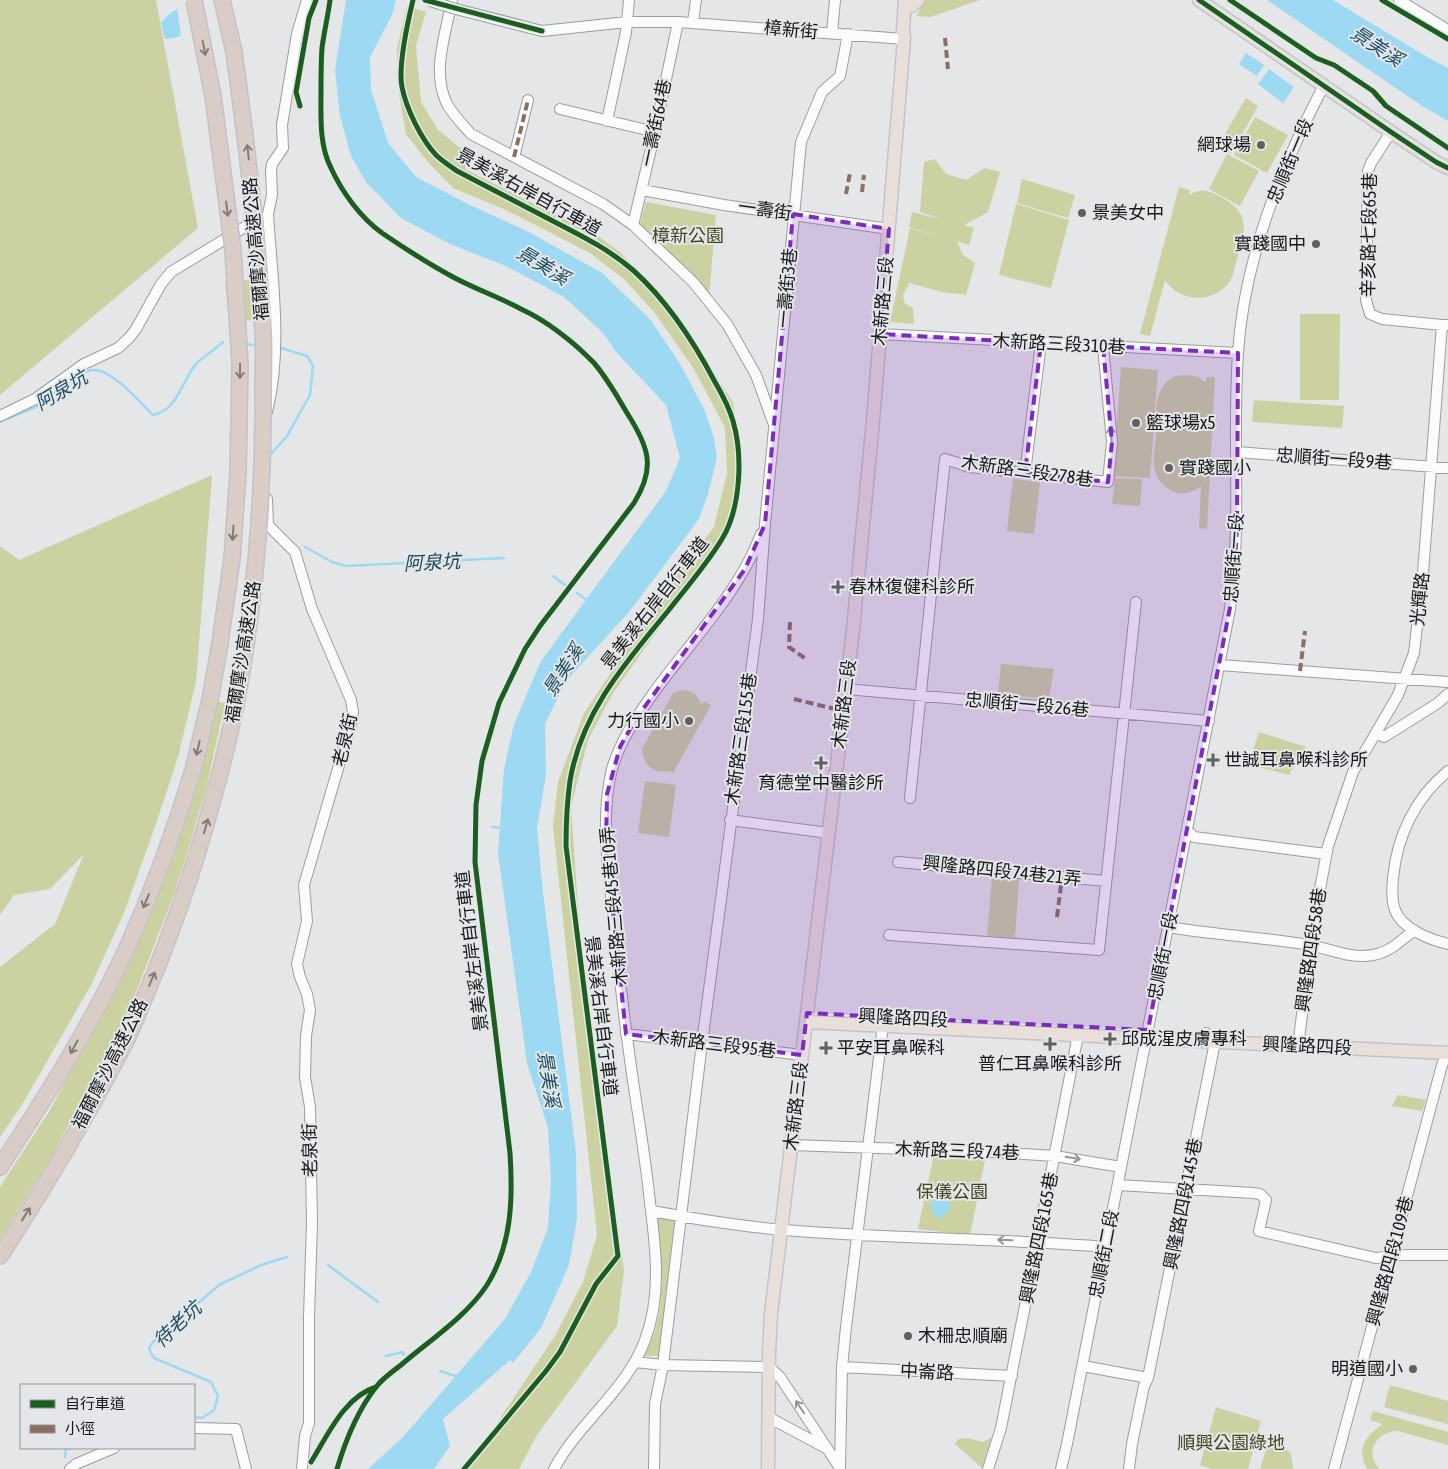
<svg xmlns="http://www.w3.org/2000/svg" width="1448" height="1469" font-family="'Asap Condensed','Noto Sans TC',sans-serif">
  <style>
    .green { fill: #cbd1a0 }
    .water { fill: #9dd9f2 }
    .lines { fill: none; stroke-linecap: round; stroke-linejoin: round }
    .stream { stroke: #9dd9f2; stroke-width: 2.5 }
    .minor-casing { stroke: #9c9d9f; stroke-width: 12 }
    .major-casing { stroke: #c3c4c5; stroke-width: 15 }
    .highway-casing { stroke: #c3c4c5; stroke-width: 18 }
    .minor { stroke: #fbfbfc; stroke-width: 10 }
    .major { stroke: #e8dfdb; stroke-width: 12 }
    .highway { stroke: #daccc6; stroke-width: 15 }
    .minor-bridge-casing { stroke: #9c9d9f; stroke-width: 12; stroke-linecap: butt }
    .highway-bridge-casing { stroke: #c3c4c5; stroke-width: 18; stroke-linecap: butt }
    .minor-bridge { stroke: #fbfbfc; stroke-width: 10 }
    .highway-bridge { stroke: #daccc6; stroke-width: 15 }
    .quiet { stroke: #8d6e63; stroke-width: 4; stroke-dasharray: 8 4; stroke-linecap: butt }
    .cycleway-casing { stroke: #e4e6e9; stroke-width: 8 }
    .cycleway { stroke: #1b5e20; stroke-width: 5 }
    .oneway { stroke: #827b78 }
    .oneway2 { stroke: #949596 }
    .marked { fill: #7b2cbf; fill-opacity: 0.2; stroke: #7b2cbf; stroke-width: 4; stroke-dasharray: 10 6; stroke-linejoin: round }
    .poi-dot { fill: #5f6061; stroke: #e4e6e9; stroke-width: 2 }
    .labels { text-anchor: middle; stroke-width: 4; stroke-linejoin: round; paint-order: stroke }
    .street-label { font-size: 18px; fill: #171819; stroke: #e4e6e9 }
    .poi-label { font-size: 18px; fill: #171819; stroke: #e4e6e9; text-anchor: start }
    .park-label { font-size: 18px; fill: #41451d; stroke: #e4e6e9 }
    .water-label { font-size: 19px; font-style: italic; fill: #1b4d5f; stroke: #e4e6e9 }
  </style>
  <rect width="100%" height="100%" fill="#e5e6e8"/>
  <path class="green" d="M0,0H156L198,228L0,395Z
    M926,0H980L930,17L917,16L923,2Z
    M407,6L426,12L416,46L421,102L438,130L469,155L465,169L598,236L621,253L676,317L733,402L735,416L740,456V482L731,519L715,550L613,693L588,740L571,807L580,935L624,1271L617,1326L537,1435L519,1469H459L491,1432L555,1336L583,1282L597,1235L553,826L558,782L584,713L679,571L714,527L727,473L725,428L694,369L655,313L625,280L590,253L506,210L453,188L427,161L406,134L399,93L397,48Z
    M1246,98L1258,106L1231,154L1218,146Z
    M1255,117L1288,135L1267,173L1234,155Z
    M1227,154L1259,171L1240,206L1209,189Z
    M935,159L946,174L966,180L985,168L1000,172L988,212L964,225L974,228L969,245L957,241L963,255L975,263L966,295L942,292L909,283L903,296L905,304L913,308L914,324L890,322L910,228L945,238L909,227L912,212L944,220L920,212L924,162Z
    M1022,179L1075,195L1068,218L1017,203Z
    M1179,187L1190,190L1189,195C1200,188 1210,190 1221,197C1252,214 1245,231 1237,259C1234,270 1233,280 1225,287C1207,304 1177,300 1165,280L1150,336L1140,334Z
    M646,202L716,215L709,296L640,224Z
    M1016,204L1069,220L1051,288L999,275Z
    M269,278L273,318L229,322L225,282Z
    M1300,314H1340L1339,400H1300Z
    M1121,367L1158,370L1150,478L1113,476Z
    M1188,375L1198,377L1206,382V377H1215L1207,529L1199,528L1201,487C1196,489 1192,492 1187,493C1174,496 1158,484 1155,471C1152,462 1155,447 1156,437C1156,419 1153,391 1170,379C1175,375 1182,375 1188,375Z
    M1254,400L1344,406L1342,428L1252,422Z
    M212,475L196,682L178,757L156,824L124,913L91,985L23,1103L0,1137V967L55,924L84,854L50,889L14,895L0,915V546L19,560Z
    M1115,478L1142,479L1140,506L1112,504Z
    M1013,479L1040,482L1034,534L1007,531Z
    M1001,664L1054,669L1049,699L998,694Z
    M683,690C694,691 698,696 702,705L704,701L711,705L673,773C668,770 667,772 661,772C649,771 643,760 642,749L673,693Z
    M215,701L225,703L206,789L186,857L174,894L129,1010L53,1154L0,1239V1187L50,1110L126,968L142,928Z
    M1259,732L1306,747L1289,775L1248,764Z
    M645,781L676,785L669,837L638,833Z
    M992,877L1019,879L1015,938L987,936Z
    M1398,1095L1426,1100L1422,1111L1392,1106Z
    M934,1154L986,1155L970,1235L918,1229Z
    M657,1217L677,1220L659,1356H643C669,1318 662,1259 657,1217Z
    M1390,1385L1448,1401V1424L1384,1407Z
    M1216,1407L1261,1421L1248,1469H1212L1200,1465Z
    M1373,1411L1448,1432V1445L1398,1431C1384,1431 1369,1442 1373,1458C1374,1462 1377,1465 1379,1469H1367C1356,1447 1365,1438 1382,1424L1370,1420Z
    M1270,1437L1276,1439L1291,1454L1293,1469H1260Z
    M967,1438L983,1442L991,1438L982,1468L955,1444L958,1439Z"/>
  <path class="water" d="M346,0H396L392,15L370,57L371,90L388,143L416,177L470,205L529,232L602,273L649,318L679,362L704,409L714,438L717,457L708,494L699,519L629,612L566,681L545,724L546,774L537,828L543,893L576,1153L577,1218L569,1265L541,1328L513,1363L510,1360L443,1419L450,1446L434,1469H368L403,1437L505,1319L531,1272L548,1228L551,1179L548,1128L527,1063L498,853L504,769L514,724L541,661L666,491L680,458L666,405L617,353L603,333L564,297L508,267L450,244L401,218L366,182L351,156L340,116L335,70Z
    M1267,0H1333L1427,57L1448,68V121L1422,106Z
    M177,9L181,35L178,37L166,39L164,37L161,22L172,12Z
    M1246,53L1264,65L1257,76L1239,64Z
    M1269,69L1294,87L1283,103L1258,84Z
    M943,1194L947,1199L951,1208L941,1219C933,1215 929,1210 931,1201L938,1199Z"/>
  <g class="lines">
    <path class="stream" d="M245,344L259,346
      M0,422C13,416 27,412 39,405C52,397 79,371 93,370C112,369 141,403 153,415C179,410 182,378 198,362C206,355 215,349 223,342
      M272,453L287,436L310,395L313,366L307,356L278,347
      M305,547L332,562L346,566L504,558
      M553,576L565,585
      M577,593L588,601
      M492,827L503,828
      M328,1265L378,1302
      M386,1356L402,1352L404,1355
      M440,1371L458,1377
      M194,1417L202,1418L214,1410L218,1396L211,1382L154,1358L149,1349L153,1342L219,1285L261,1265L287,1257
      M65,1457L66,1448"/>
    <g class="minor-casing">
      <path id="minor" d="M452,0C446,33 431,72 447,104C453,115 463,125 471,134L603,204L633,225L693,282L727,324L756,375L773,422
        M1399,0L1448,30
        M456,9L542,31L627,22H678L904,39
        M693,22L696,0
        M832,33L835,0
        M560,109L655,132
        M607,121L626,32L629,0
        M1391,132L1371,163L1368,171L1366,300L1370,314L1382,319L1442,325
        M514,157L528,100
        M642,190L724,205L889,229
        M633,225L655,132L678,22
        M880,334L1238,353
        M267,412C283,348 272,279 268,214L272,195L271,171L272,164L283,148L282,125L297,34L307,0
        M0,416L35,399L84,364L118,348L129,338L136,329L161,284L171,272L258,219
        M1237,452L1448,468
        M1025,473L1041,343
        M267,499L268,525L295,552L312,609L351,700L353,712L351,724L304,885L307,921L297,964L300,977L307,994L310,1010L306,1036L305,1077L310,1107L312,1223L309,1317V1423L305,1436L302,1469
        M1220,665L1448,682
        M846,689L1209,721
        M1377,733L1384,737L1438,703L1448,694
        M1448,771C1415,798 1397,836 1393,878C1392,891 1391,905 1398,916C1408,931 1431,940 1448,944
        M910,798L945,459L970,467L1108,482L1112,442L1103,346
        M730,820L829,833
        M1188,831L1194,837L1326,854
        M898,862L1106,881
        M1168,927C1215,935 1262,937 1309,945C1331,949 1350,959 1373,955C1390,952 1401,941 1414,930
        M889,935L1099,950L1136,602
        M626,1034L802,1055
        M1298,1046L1314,921L1328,846L1353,772L1398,695L1414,653L1423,573L1442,325H1448
        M791,1145L992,1152L1055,1156L1121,1167
        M1118,1185L1253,1193L1260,1194L1266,1200L1259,1231L1376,1258L1401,1255H1448
        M652,1211C695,1219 739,1226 783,1230C891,1239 998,1238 1106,1247
        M635,1362L663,1365L769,1367L780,1377L840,1468
        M1083,1366L1148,1378
        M842,1367L1012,1376
        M768,1417L826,1448
        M194,1428L236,1429L246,1469
        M840,1468L842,1367L846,1327L883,1025
        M70,1469L76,1464L114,1448
        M554,1469C579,1422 627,1390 645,1340C663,1292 655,1243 649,1194C644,1146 635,1099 629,1052C620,990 615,929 608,867C605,835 604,800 612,769C620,741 636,718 652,695C689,643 738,595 761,534
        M654,1469L655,1404L663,1365L702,1043L758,619L765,524L801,142L822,92L840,76L848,34
        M988,1469L1001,1428L1078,1035
        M1061,1469L1067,1444L1230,609C1242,524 1232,439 1238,353C1244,259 1281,168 1324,85
        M1129,1469L1132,1444L1144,1386L1148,1378L1215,1042L1206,1033
        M1334,1469L1442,1065L1448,1053"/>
    </g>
    <g class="major-casing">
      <path id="major" d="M1199,0L1391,132L1436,162L1448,168
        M912,6L918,0
        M806,1022L1448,1053
        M768,1469L769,1352L771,1314L853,630L873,421L904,39L903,30L905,0"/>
    </g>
    <g class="highway-casing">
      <path id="highway" d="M222,0L234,52
        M0,1167C46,1097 92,1024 127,948C153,890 175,830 193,770C199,747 204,723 210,700
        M0,1256C45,1187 87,1116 125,1043C134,1025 141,1006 149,987C187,896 215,802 236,705"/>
    </g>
    <use href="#minor" class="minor"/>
    <use href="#major" class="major"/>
    <use href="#highway" class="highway"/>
    <g class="minor-bridge-casing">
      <path id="minor-bridge" d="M430,1L456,9"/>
    </g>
    <g class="highway-bridge-casing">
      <path id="highway-bridge" d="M194,0L213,96L233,250L240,364L238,473L232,559L220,643L210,700
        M234,52C247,145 258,239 263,333C264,353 263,374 263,394C264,499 255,602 236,705"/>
    </g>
    <use href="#minor-bridge" class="minor-bridge"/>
    <use href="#highway-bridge" class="highway-bridge"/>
    <path class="quiet" d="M945,38L948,69
      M514,157L528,100
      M862,192L864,175
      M846,194L850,173
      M790,622L789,647L806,659
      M1300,671L1305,631
      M794,699L843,711
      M1057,917L1062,877"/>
    <g class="cycleway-casing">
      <path id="cycleway" d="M330,0C328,16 324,32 322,48C321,62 321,76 321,90C321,116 319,145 331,168C342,192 360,217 382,233C404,248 429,264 453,277C475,289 499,297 521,309C547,321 574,342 594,363C607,378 617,396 627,413C649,447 656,468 634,503L540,626L525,649L499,703L482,761L476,805L475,862L510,1153C513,1198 512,1245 487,1285C466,1317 430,1340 401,1365C393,1371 382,1379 376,1387C358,1410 345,1442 337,1469
        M413,0C408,21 398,67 402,87C406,108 421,139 436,155C442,161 450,166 457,171C488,187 518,203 549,219C578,234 609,249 634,271C667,301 694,342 715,382C722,394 729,407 733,421C743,455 741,508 722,539C707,564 686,588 668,611C626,662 581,713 570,781C567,802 566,824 566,846L618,1256L596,1284L560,1352L546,1371L464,1469
        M425,0L542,31
        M1199,0L1391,132L1436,162L1448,168
        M1230,0L1316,58L1334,65L1373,91L1386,106L1448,148
        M1382,0L1448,39
        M300,106L296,92L309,18L316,0
        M311,1462C328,1435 344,1397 376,1387"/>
    </g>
    <use href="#cycleway" class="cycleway"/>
  </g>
  <defs><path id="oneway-shaft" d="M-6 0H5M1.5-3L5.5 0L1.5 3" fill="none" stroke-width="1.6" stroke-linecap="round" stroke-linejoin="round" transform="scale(1.25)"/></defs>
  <g class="oneway">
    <use href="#oneway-shaft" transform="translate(204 48) rotate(79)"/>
    <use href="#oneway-shaft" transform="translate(248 152) rotate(-96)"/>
    <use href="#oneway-shaft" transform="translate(227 209) rotate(83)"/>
    <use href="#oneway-shaft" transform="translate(240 371) rotate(91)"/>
    <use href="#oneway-shaft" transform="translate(233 533) rotate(94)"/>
    <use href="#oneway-shaft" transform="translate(198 748) rotate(103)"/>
    <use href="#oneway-shaft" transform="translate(206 826) rotate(-74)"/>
    <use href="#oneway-shaft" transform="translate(146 901) rotate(113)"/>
    <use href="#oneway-shaft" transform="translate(152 979) rotate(-67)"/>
    <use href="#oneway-shaft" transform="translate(74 1047) rotate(119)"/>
    <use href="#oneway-shaft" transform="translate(26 1214) rotate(-58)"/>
  </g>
  <g class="oneway2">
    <use href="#oneway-shaft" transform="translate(1111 434) rotate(-95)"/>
    <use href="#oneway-shaft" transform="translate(1073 1158) rotate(9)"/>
    <use href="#oneway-shaft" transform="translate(1005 1240) rotate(-178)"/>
    <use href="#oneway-shaft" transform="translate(800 1407) rotate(-124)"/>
  </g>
  <path class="marked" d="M793,214L889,229L880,334L1041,343L1025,473L1108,482L1112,442L1103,346L1238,353L1237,529L1233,592L1148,1030L807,1013L802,1055L626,1034L606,844L607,794L620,747L635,720L745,569L765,524Z"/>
  <g class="poi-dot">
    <circle cx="1261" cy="145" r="5"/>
    <circle cx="1082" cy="213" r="5"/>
    <circle cx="1316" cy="244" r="5"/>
    <circle cx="1136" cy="423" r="5"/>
    <circle cx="1169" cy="468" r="5"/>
    <path d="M835.5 579.5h5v5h5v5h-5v5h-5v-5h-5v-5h5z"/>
    <circle cx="689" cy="721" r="5"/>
    <path d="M1210.5 752.5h5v5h5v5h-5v5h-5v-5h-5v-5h5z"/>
    <path d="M818.5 755.5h5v5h5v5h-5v5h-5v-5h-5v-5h5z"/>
    <path d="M1107.5 1031.5h5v5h5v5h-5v5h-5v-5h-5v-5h5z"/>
    <path d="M1047.5 1036.5h5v5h5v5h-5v5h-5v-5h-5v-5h5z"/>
    <path d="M823.5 1040.5h5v5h5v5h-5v5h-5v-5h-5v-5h5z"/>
    <circle cx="908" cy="1336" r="5"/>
    <circle cx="1413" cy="1369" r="5"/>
  </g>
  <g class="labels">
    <g class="street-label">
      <text transform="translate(791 30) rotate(5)" y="6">樟新街</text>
      <text transform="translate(656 123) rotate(-78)" y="6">一壽街64巷</text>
      <text transform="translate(1290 161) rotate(-67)" y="6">忠順街一段</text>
      <text transform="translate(529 192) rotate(29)" y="6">景美溪右岸自行車道</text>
      <text transform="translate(765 210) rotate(8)" y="6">一壽街</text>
      <text transform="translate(1369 235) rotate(-89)" y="6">辛亥路七段65巷</text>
      <text transform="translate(256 249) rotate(-95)" y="6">福爾摩沙高速公路</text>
      <text transform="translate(787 288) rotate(-85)" y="6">一壽街3巷</text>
      <text transform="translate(883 301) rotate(-85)" y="6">木新路三段</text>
      <text transform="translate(1059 344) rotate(3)" y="6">木新路三段310巷</text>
      <text transform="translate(1334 459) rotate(4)" y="6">忠順街一段9巷</text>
      <text transform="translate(1027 471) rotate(8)" y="6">木新路三段278巷</text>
      <text transform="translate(1234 558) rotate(-86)" y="6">忠順街一段</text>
      <text transform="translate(1420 599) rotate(-84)" y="6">光輝路</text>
      <text transform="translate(655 603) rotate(-52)" y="6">景美溪右岸自行車道</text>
      <text transform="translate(243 652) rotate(-81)" y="6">福爾摩沙高速公路</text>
      <text transform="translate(844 704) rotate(-83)" y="6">木新路三段</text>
      <text transform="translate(1027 705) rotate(5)" y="6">忠順街一段26巷</text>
      <text transform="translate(741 739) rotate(-82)" y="6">木新路三段155巷</text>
      <text transform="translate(345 740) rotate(-77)" y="6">老泉街</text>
      <text transform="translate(1002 871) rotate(6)" y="6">興隆路四段74巷21弄</text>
      <text transform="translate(614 906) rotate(-95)" y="6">木新路三段45巷10弄</text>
      <text transform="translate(1311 950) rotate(-82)" y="6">興隆路四段58巷</text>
      <text transform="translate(472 951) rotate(-97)" y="6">景美溪左岸自行車道</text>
      <text transform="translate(1163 956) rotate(-79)" y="6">忠順街一段</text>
      <text transform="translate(601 1016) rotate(83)" y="6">景美溪右岸自行車道</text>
      <text transform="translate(903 1018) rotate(3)" y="6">興隆路四段</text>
      <text transform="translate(714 1044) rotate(7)" y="6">木新路三段95巷</text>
      <text transform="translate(1307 1046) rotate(3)" y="6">興隆路四段</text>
      <text transform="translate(110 1064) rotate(-63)" y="6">福爾摩沙高速公路</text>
      <text transform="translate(796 1106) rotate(-83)" y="6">木新路三段</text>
      <text transform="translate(310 1150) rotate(-91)" y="6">老泉街</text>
      <text transform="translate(957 1151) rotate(2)" y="6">木新路三段74巷</text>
      <text transform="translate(1183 1204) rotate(-79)" y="6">興隆路四段145巷</text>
      <text transform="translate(1039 1238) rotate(-79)" y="6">興隆路四段165巷</text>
      <text transform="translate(1104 1254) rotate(-79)" y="6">忠順街二段</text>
      <text transform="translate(1390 1261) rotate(-75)" y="6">興隆路四段109巷</text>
      <text transform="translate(927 1372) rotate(3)" y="6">中崙路</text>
    </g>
    <g class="poi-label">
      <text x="1251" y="151" text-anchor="end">網球場</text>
      <text x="1092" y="219">景美女中</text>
      <text x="1306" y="250" text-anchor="end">實踐國中</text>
      <text x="1146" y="429">籃球場x5</text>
      <text x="1179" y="474">實踐國小</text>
      <text x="849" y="593">春林復健科診所</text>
      <text x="679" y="727" text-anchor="end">力行國小</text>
      <text x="1224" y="766">世誠耳鼻喉科診所</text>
      <text x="821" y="789" text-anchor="middle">育德堂中醫診所</text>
      <text x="1121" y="1045">邱成湦皮膚專科</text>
      <text x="837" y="1054">平安耳鼻喉科</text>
      <text x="1050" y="1070" text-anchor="middle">普仁耳鼻喉科診所</text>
      <text x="918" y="1342">木柵忠順廟</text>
      <text x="1403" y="1375" text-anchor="end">明道國小</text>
    </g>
    <g class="park-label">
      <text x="688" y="242">樟新公園</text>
      <text x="952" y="1198">保儀公園</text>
      <text x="1231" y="1449">順興公園綠地</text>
    </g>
    <g class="water-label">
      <text transform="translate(1377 46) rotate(33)" y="7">景美溪</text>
      <text transform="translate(543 265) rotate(31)" y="7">景美溪</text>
      <text transform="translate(61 390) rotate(-31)" y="7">阿泉坑</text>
      <text transform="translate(432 562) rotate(-3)" y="7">阿泉坑</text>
      <text transform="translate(563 670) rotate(-57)" y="7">景美溪</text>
      <text transform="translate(549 1079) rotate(81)" y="7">景美溪</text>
      <text transform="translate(177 1324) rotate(-43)" y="7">待老坑</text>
    </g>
  </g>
  <rect x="20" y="1384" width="175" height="65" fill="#e4e6e9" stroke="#929496"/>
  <rect x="30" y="1400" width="25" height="8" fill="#1b5e20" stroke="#929496"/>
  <text x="65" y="1409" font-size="15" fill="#171819">自行車道</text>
  <rect x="30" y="1425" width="25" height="8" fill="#8d6e63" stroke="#929496"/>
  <text x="65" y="1434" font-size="15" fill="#171819">小徑</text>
</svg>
